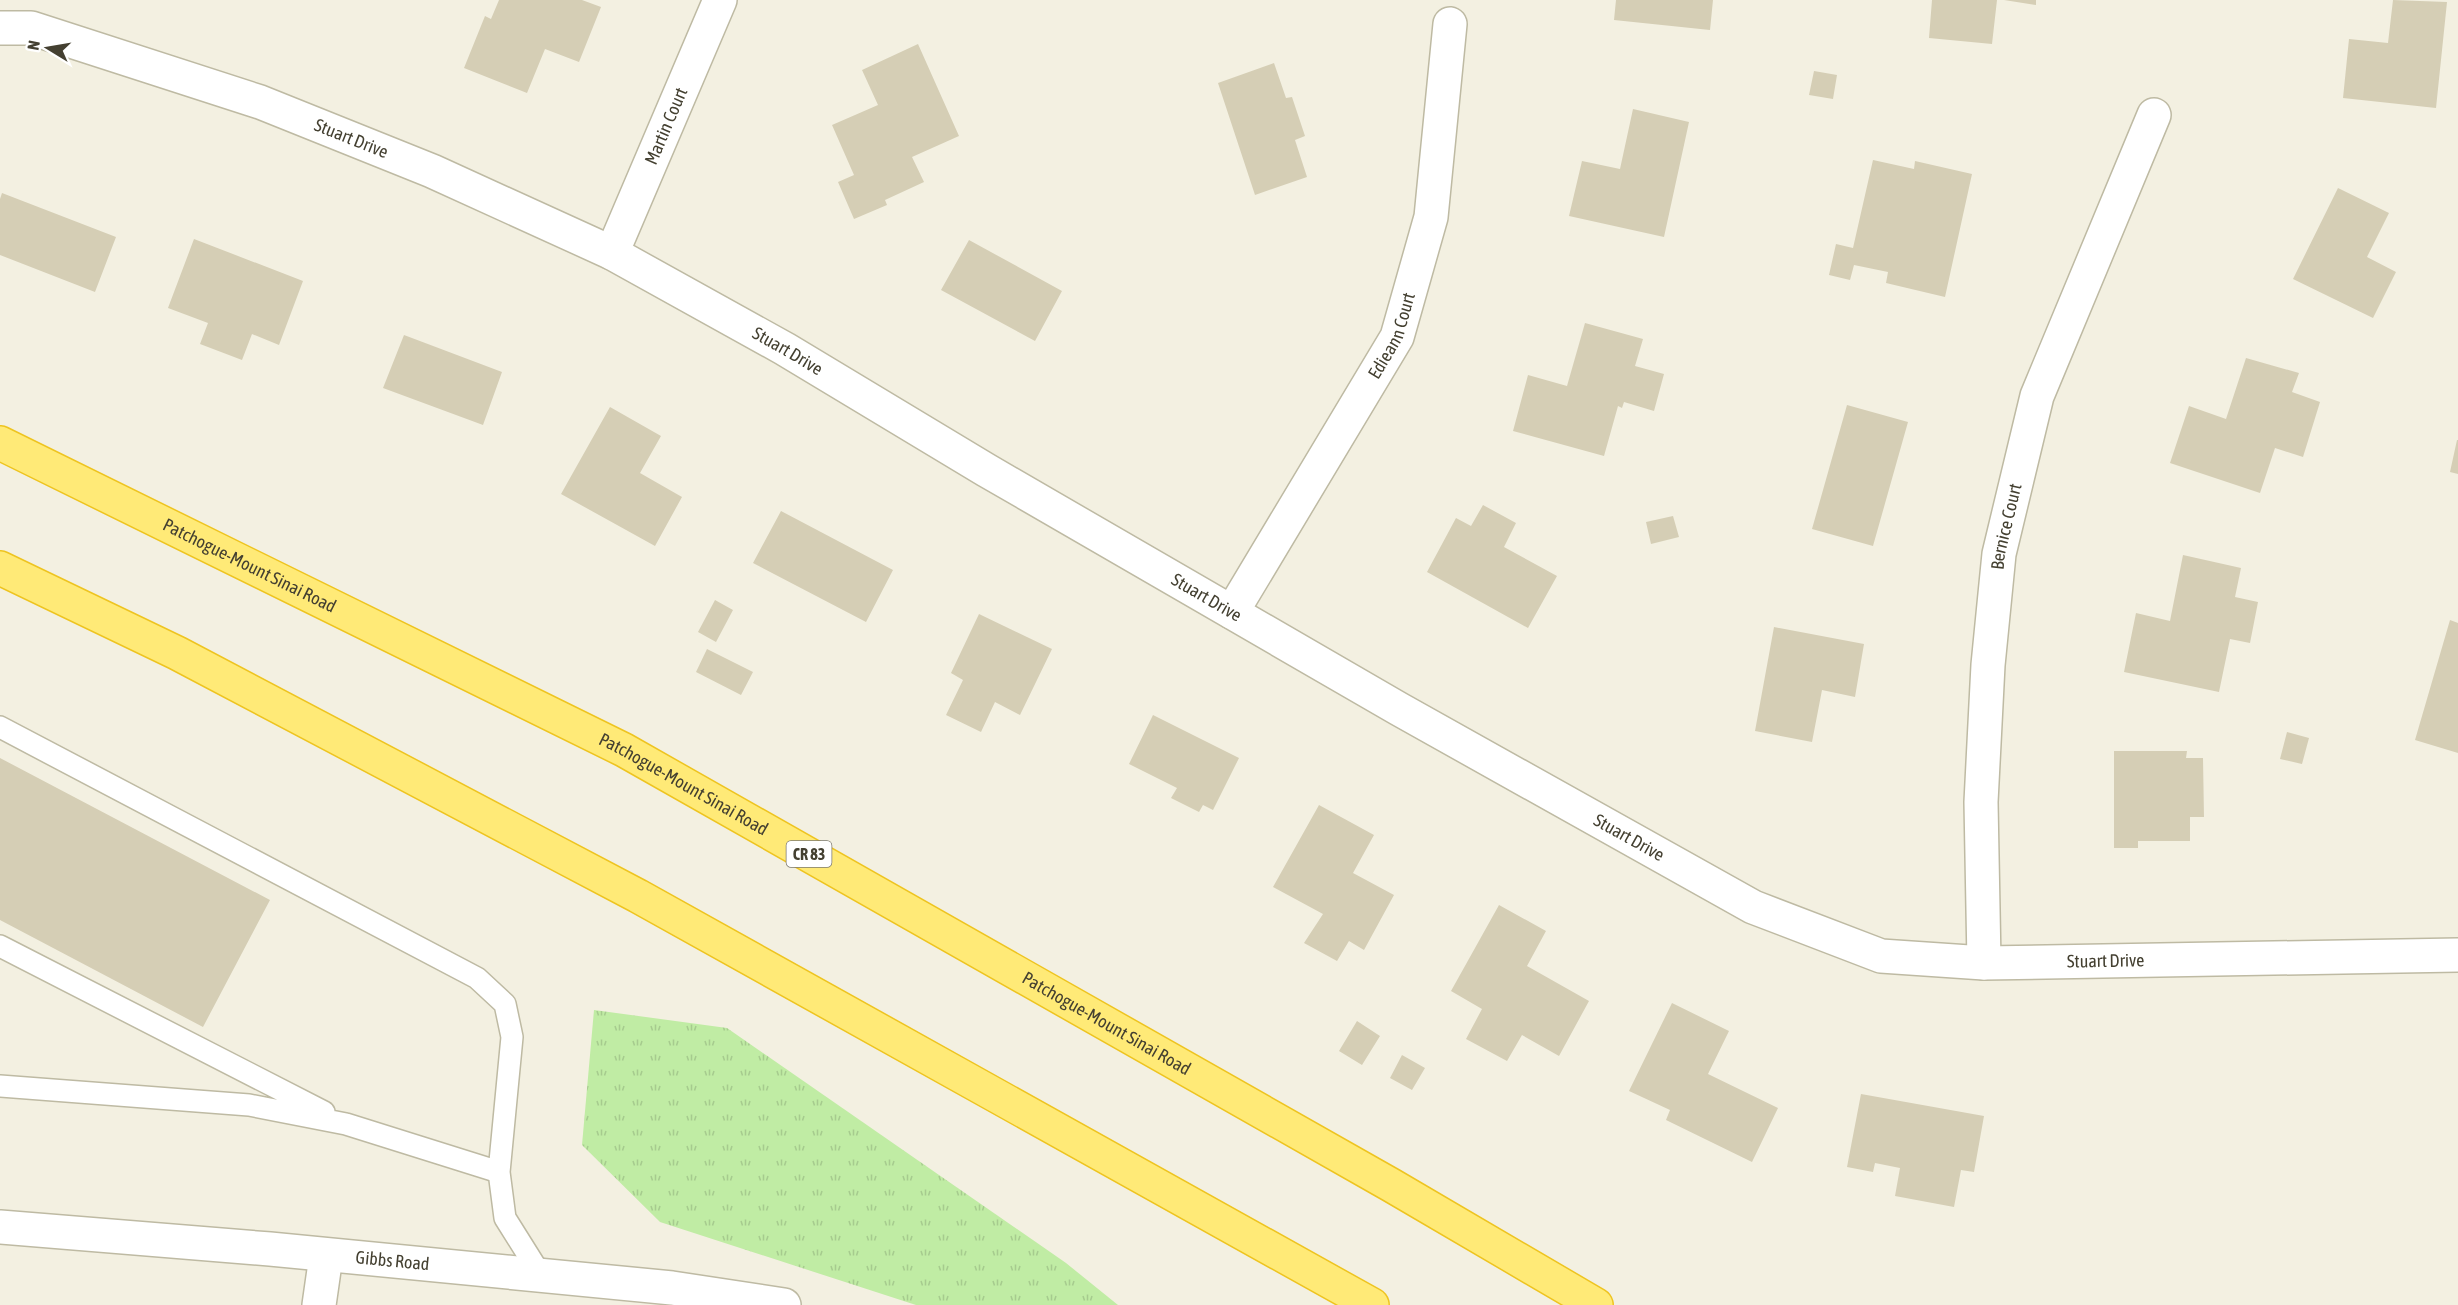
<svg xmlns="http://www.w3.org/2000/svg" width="2458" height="1305" font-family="'Asap Condensed',sans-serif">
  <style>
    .grass { fill: url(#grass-tufts) }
    .building { fill: #d5ceb5 }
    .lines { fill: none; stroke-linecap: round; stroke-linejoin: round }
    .service-casing { stroke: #bebaa3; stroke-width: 24 }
    .minor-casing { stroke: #bebaa3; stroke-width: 36 }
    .trunk-casing { stroke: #eec420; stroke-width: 36 }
    .service { stroke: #fff; stroke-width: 21 }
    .minor { stroke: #fff; stroke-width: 33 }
    .trunk { stroke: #ffea77; stroke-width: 33 }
    .labels { text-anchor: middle; stroke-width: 6; stroke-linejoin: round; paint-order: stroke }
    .shield { fill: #fff; stroke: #7c796f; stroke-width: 1.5 }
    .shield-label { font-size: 16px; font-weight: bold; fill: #444031 }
    .street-label { font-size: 18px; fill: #444031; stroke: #fff }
  </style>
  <defs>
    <pattern id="grass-tufts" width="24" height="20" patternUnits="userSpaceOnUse" patternTransform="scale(1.5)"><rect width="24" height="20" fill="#c0eca4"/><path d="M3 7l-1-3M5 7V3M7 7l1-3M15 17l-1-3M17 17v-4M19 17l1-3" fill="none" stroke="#a6cb8e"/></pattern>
  </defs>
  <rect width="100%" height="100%" fill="#f3f0e1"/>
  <path class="grass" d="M594,1010L727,1028L1066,1263L1118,1305H916L660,1222L582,1145Z"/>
  <path class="building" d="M499,0H582L601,7L579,62L545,49L527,93L464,68L485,16L491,19Z
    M1616,0H1713L1710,30L1614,20Z
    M1932,0H1997L1992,44L1929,38Z
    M2004,0H2036V5Z
    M2393,0L2447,2L2436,108L2343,98L2349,39L2388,43Z
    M918,44L959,136L912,157L924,182L885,200L887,205L854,219L838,182L854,175L832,125L878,105L862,70Z
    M1274,63L1286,98L1292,97L1305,136L1295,140L1307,177L1255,195L1218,83Z
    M1814,71L1837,75L1833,99L1809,95Z
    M1633,109L1689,122L1664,237L1569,216L1582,161L1620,169Z
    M1873,160L1914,169L1915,161L1972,174L1945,297L1886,283L1888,272L1854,265L1850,280L1829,275L1836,244L1853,248Z
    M2338,188L2389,213L2367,257L2396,272L2373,318L2293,279Z
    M2,193L116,237L95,292L0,255V199Z
    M194,239L303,281L279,345L252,334L242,360L200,344L208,323L168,308Z
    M969,240L1062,291L1035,341L941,290Z
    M1585,323L1643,339L1635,366L1664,374L1654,411L1624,402L1622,408L1618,406L1604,456L1513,431L1528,375L1567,386Z
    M404,335L502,372L483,425L383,388Z
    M2246,358L2299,373L2292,392L2320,402L2303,457L2275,448L2260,493L2170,463L2189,406L2226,419Z
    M1847,405L1908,422L1873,546L1812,529Z
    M610,407L661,436L640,473L682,497L655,546L561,494Z
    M2457,440H2458V474L2450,472Z
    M1483,505L1516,523L1504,547L1557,576L1528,628L1427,572L1456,518L1471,526Z
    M781,511L893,570L866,622L753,563Z
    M1673,516L1679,537L1651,544L1646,522Z
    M2183,555L2241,568L2235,597L2258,602L2250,643L2230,639L2219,692L2124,672L2136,613L2170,621Z
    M715,600L733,610L716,642L698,632Z
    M979,614L1052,649L1020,715L995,702L981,732L946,715L963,680L951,673Z
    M2450,620L2458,623V753L2415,740Z
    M1774,627L1864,644L1855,697L1822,690L1812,742L1755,731Z
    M707,649L753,672L741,695L696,672Z
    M1153,715L1239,758L1213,810L1203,805L1199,812L1171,798L1177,788L1129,764Z
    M2287,732L2309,738L2302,764L2280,759Z
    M2114,751H2187L2186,758H2203L2204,817H2190V841H2138V848H2114Z
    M0,758L270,900L203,1027L0,920Z
    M1319,805L1374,835L1353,873L1394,895L1364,950L1349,941L1337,961L1304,943L1323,914L1273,887Z
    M1499,905L1546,931L1527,966L1589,1001L1559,1056L1522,1035L1507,1061L1466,1039L1482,1009L1451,991Z
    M1672,1003L1729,1031L1708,1074L1778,1108L1752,1162L1666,1120L1670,1110L1629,1091Z
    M1357,1021L1380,1036L1362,1065L1339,1051Z
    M1402,1055L1425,1068L1412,1090L1390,1078Z
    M1861,1094L1984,1116L1974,1172L1961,1170L1954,1207L1895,1196L1900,1168L1875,1163L1873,1172L1847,1167Z"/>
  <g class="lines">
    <g class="service-casing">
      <path id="service" d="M0,727L477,978L505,1004L512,1037L499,1172L505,1218L542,1277
        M0,946L324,1112
        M0,1086L249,1105L346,1124L499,1172"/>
    </g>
    <g class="minor-casing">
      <g id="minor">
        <path id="s1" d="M0,28H31L260,102L432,171L612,253L785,349L986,470L1399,709L1753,907L1881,956L1984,963L2458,955"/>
        <path id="s2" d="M612,253L720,0"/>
        <path id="s3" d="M1232,612L1397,337L1431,217L1450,24"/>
        <path id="s4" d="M1984,963L1981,802L1988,665L1999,554L2037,396L2154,115"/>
        <path id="s5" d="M0,1227L270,1249L672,1288L784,1305"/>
        <path d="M319,1305L326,1256"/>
      </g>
    </g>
    <g class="trunk-casing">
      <g id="trunk">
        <path id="s6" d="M0,443L624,750L1391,1185L1596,1305"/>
        <path d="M0,568L177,653L638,896L1372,1305"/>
      </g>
    </g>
    <use href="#service" class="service"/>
    <use href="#minor" class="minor"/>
    <use href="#trunk" class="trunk"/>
  </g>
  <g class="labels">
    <rect class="shield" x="786.5" y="841" width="45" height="26" rx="4.5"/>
    <g class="shield-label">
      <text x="809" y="860">CR 83</text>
    </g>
    <g class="street-label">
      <text dy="6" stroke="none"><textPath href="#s2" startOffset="138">Martin Court</textPath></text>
      <text dy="6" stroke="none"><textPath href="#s1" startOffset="370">Stuart Drive</textPath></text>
      <text dy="6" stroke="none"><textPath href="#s3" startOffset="320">Edieann Court</textPath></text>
      <text dy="6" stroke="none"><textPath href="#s1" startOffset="856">Stuart Drive</textPath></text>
      <text dy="6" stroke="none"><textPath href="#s4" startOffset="438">Bernice Court</textPath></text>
      <text dy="6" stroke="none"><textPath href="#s6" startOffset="278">Patchogue-Mount Sinai Road</textPath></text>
      <text dy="6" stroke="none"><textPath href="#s1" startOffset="1342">Stuart Drive</textPath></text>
      <text dy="6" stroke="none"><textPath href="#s6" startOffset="764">Patchogue-Mount Sinai Road</textPath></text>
      <text dy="6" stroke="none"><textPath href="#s1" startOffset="1828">Stuart Drive</textPath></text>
      <text dy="6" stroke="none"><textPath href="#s1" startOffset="2332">Stuart Drive</textPath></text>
      <text dy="6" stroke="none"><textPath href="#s6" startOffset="1250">Patchogue-Mount Sinai Road</textPath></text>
      <text dy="6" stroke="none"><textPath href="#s5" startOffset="394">Gibbs Road</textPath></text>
    </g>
  </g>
  <g transform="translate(48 48) rotate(281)" stroke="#ffffff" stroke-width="4.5" paint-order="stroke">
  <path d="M0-4.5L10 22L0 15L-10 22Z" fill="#444031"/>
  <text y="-9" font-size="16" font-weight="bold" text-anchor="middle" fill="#444031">N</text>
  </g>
</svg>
